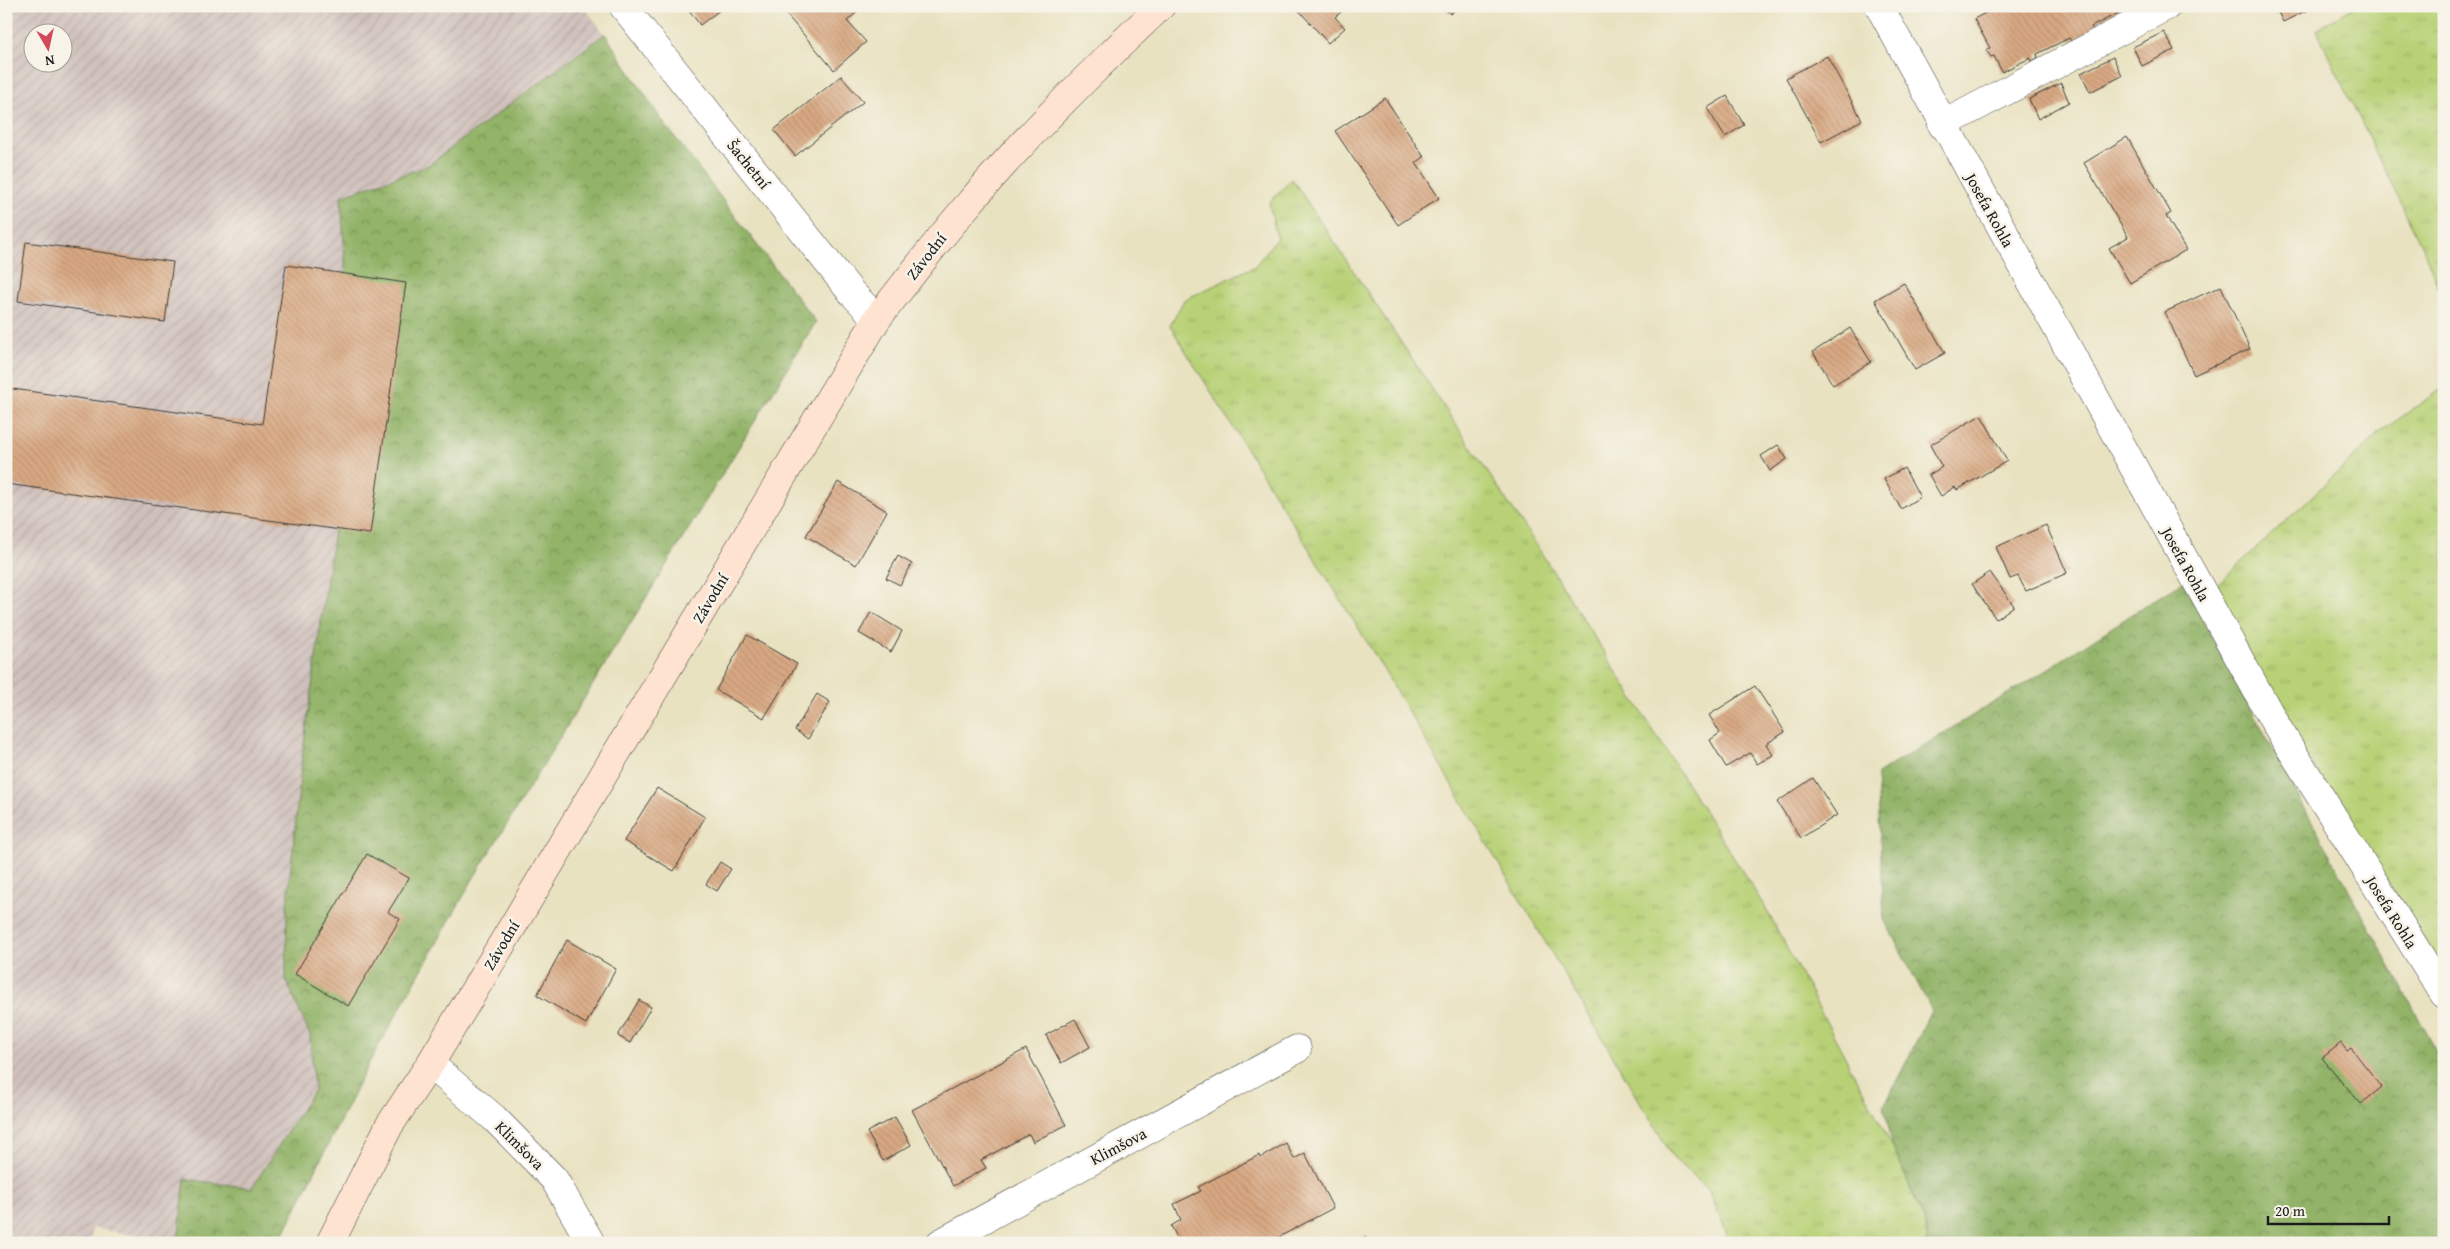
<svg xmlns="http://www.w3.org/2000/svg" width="2450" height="1249" font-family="'Gentium Book Plus',serif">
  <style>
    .industrial { fill: url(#industrial-furrows); fill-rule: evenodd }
    .grass { fill: url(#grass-tufts); stroke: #6a7649 }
    .forest { fill: url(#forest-crowns); stroke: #576842 }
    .building { fill: url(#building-back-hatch) }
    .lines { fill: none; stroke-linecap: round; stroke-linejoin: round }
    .street-casing { stroke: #3b3a35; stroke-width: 29 }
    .secondary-casing { stroke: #3b3a35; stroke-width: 29 }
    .street { stroke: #fff; stroke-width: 28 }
    .secondary { stroke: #fee3d1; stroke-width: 28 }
    .labels { text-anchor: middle; stroke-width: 5; stroke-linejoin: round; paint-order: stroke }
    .street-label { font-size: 16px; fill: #1c1c1c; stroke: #f7f3e8 }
  </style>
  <defs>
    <pattern id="industrial-furrows" width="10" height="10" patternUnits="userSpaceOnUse" patternTransform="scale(1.25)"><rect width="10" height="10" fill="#cfc0bb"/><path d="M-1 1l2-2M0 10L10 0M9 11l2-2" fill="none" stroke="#b1a4a0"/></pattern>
    <pattern id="grass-tufts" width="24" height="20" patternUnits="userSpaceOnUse" patternTransform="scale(1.25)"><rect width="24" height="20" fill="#b8d176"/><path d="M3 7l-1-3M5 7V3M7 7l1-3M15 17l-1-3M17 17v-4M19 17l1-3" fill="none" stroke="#9eb366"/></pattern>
    <pattern id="forest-crowns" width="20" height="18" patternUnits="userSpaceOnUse" patternTransform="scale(1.25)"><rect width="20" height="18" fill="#92b367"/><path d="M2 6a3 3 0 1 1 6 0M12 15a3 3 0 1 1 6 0" fill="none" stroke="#769154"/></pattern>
    <pattern id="building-back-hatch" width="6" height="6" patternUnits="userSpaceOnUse" patternTransform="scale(1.25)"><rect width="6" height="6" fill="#d8a882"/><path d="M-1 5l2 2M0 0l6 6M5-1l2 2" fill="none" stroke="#b99070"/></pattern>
  </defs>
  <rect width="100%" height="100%" fill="#f7f3e8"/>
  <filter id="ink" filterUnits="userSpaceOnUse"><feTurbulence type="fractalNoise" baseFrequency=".02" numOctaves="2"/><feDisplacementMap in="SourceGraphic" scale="10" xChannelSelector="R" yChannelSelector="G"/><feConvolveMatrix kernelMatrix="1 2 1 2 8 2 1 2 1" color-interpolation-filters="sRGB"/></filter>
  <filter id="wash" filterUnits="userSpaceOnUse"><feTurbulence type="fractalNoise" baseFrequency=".0096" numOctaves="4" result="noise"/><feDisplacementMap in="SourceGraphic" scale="20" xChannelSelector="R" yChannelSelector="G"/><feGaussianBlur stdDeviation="1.12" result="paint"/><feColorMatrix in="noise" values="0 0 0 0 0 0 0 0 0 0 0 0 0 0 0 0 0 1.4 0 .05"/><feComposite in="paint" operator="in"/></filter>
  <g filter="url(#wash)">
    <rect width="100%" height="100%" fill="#e9e2c1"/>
    <path class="industrial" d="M6,6H583L605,34L427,166L341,196L345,259L350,416L303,750L287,906L286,980L310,1036L314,1090L252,1188L185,1179L178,1243L93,1228L90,1243H6ZM32,32H62V62H32Z"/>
    <path class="grass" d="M2356,6H2444V302L2425,253L2316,29Z
      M1292,179L1535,543L1766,909L1893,1147L1924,1220L1928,1243H1726V1231L1708,1189L1674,1159L1370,647L1170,326L1184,300L1255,266L1277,238L1269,203Z
      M2444,387V970L2289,727L2214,588L2383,430Z"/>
    <path class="forest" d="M605,34L661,119L816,322L473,879L368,1065L279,1243H178L185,1179L252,1188L314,1090L310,1035L286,980L287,906L303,750L350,416L345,259L341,196L427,166Z
      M2182,582L2444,1065V1243H1928L1924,1220L1893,1147L1884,1106L1932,1011L1884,919L1877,774L2037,676Z"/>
    <g id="blocks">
      <path class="building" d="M686,6H725L700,25Z
        M779,6H854L858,11L847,21L866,42L834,70Z
        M1295,6H1348L1335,17L1345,28L1328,43Z
        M1444,6H1460L1450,14Z
        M1998,6H2130L2132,10L2126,14L2124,10L2091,27L2093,30L2071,41L2069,38L2037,54L2038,58L2032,61L2030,58L2002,72L1994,56L1991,57L1986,50L1990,48L1974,19Z
        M2275,6H2315L2283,22Z
        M2164,32L2174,50L2142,66L2133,47Z
        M1827,56L1862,120L1821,142L1786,78Z
        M2113,57L2122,76L2090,92L2081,73Z
        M841,76L863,102L795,156L774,130Z
        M2061,83L2069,102L2038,119L2029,99Z
        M1727,96L1744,125L1725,137L1707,108Z
        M1385,98L1424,157L1416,163L1439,198L1398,225L1335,131Z
        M2127,137L2171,213L2166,216L2186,250L2130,283L2109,248L2128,237L2084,163Z
        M26,242L173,262L165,322L18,301Z
        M286,265L406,283L370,534L6,484V388L262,424Z
        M1904,283L1945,353L1915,370L1875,300Z
        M2221,286L2250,349L2194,375L2165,312Z
        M1850,328L1871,362L1833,385L1813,352Z
        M1981,415L2007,461L1957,490L1955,487L1941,496L1929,475L1942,467L1930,445Z
        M1778,445L1787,459L1770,471L1761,456Z
        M1904,468L1920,497L1901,509L1884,479Z
        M838,482L887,511L856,565L806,536Z
        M2046,525L2067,573L2026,591L2018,576L2010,579L1996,547Z
        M898,556L912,564L900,585L886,578Z
        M1990,572L2014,606L1996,619L1972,584Z
        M871,612L902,631L891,652L859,633Z
        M747,635L797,664L764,718L716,690Z
        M1755,686L1785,732L1766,744L1773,755L1757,764L1750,753L1726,767L1710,740L1720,733L1709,715Z
        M817,694L830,702L808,739L795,730Z
        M1813,778L1837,815L1801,838L1777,802Z
        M657,788L705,817L674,871L624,841Z
        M367,854L409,878L388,912L400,919L348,1006L295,974Z
        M720,862L731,869L717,891L706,884Z
        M567,940L616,969L586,1024L537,995Z
        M639,1000L651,1007L630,1043L618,1036Z
        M1075,1019L1090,1047L1061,1063L1046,1035Z
        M2341,1043L2347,1051L2351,1048L2382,1087L2361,1104L2322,1058Z
        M1026,1049L1066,1125L1033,1142L1029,1134L981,1160L986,1168L953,1186L912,1110Z
        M895,1117L911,1145L883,1161L867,1132Z
        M1286,1143L1294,1159L1305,1153L1333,1208L1268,1243H1180L1171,1226L1181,1220L1174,1204L1201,1191L1198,1187L1259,1155L1260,1158Z
        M1365,1237L1368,1243H1354Z"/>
    </g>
  </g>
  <g filter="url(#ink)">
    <use href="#blocks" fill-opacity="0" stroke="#3b3a35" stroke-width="1"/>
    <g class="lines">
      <g class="street-casing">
        <path id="street" d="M623,6L852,293L877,319
          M1879,6L2277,727L2444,994
          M1942,125L2167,6
          M430,1064L494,1118L554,1179L591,1243
          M940,1243L1297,1049"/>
      </g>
      <g class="secondary-casing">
        <path id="secondary" d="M330,1243L389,1126L430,1064L877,319C907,281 936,242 967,206C1027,135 1093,70 1161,6"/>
      </g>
      <use href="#street" class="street"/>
      <use href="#secondary" class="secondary"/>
    </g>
  </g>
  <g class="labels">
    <g class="street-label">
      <text transform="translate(749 164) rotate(51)" y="6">Šachetní</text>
      <text transform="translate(1990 210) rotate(61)" y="6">Josefa Rohla</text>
      <text transform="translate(926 256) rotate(-52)" y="6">Závodní</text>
      <text transform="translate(2186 564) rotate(61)" y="6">Josefa Rohla</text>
      <text transform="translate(710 598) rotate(-59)" y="6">Závodní</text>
      <text transform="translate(2392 912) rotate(58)" y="6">Josefa Rohla</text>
      <text transform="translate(501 945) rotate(-59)" y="6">Závodní</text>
      <text transform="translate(520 1145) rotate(45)" y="6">Klimšova</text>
      <text transform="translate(1118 1146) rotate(-28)" y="6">Klimšova</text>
    </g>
  </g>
  <rect width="2450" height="1249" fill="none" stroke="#f7f3e8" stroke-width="25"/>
  <g transform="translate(48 48) rotate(171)"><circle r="24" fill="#f7f3e8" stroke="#9f9d96"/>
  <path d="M0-4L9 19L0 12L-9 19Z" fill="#d1495b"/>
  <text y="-8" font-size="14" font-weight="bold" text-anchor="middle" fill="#1c1c1c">N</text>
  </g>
  <path d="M2268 1216v8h121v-8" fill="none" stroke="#1c1c1c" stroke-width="2.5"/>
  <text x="2275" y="1216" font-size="15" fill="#1c1c1c" stroke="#f7f3e8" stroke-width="4" paint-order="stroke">20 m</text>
</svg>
